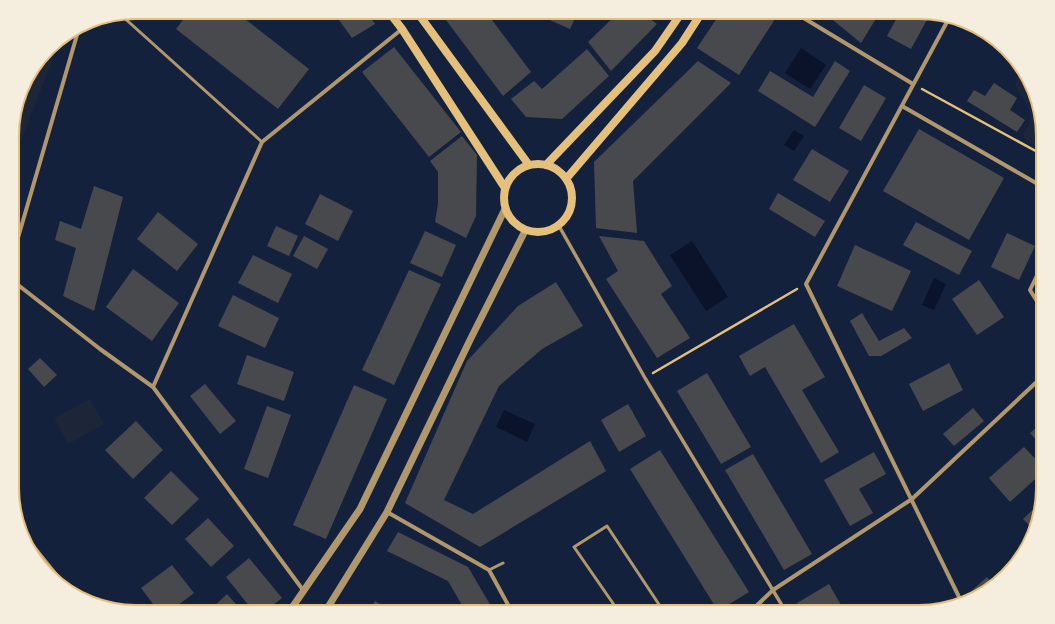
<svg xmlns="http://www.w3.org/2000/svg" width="1055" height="624" font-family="'PT Sans Narrow',sans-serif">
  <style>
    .green { fill: #1d2539 }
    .water { fill: #0b132b }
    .building { fill: #48494c }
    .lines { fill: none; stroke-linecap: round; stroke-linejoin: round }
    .path { stroke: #e5c07b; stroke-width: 2.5 }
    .service { stroke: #b1986c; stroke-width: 3 }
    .pedestrian { stroke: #b1986c; stroke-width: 3.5 }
    .minor { stroke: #b1986c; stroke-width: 4 }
    .tertiary { stroke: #b1986c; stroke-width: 7 }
    .secondary { stroke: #e5c07b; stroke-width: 8 }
    .rim { fill: none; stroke: #e5c07b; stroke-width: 2 }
  </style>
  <rect width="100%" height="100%" fill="#14213d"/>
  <path class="green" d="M63,37L57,48L13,162V120L25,81L54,43Z
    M1022,70L1026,74L1043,128V150L1026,141L1023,134C1041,110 1022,105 1015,83L1018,75Z
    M90,399L104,424L68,444L54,418Z"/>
  <path class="water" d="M801,48L826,65L810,89L785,73Z
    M794,130L804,136L794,151L784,145Z
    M692,241L728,297L706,311L670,255Z
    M934,278L946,284L934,310L922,305Z
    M504,410L535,424L527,442L496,427Z"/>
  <path class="building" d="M189,12H236L309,69L278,109L176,29Z
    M333,12H367L375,24L352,38Z
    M440,12H486L531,72L503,96Z
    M545,12H578L570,29L543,17Z
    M619,12H641L657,24L611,71L588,42Z
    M721,12H764L775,19L739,75L697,48Z
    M823,12H880L861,43Z
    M900,12H919L929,16L911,49L887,36Z
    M394,47L461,132L429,157L362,72Z
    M587,49L609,76L562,119L526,117L511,99L534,81L542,89Z
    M698,61L731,83L633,181L637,233L596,228L594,162Z
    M835,61L850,71L815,127L758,91L770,71L813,97Z
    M994,83L1017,98L1010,110L1025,120L1017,132L967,101L974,90L985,96Z
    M864,85L886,98L861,141L839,128Z
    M919,129L1004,178L969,240L883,191Z
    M462,136L477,155L476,216L466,238L435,222L438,203V172L430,161Z
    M812,149L849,171L830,202L793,180Z
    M94,186L123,197L94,311L63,296L76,248L55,240L60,221L81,229Z
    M778,193L825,221L815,237L769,209Z
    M320,194L353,211L338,241L305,224Z
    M158,212L198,244L177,271L137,239Z
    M916,222L972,251L959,275L903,245Z
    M276,226L298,236L289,256L267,246Z
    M425,231L456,245L442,277L410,263Z
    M1007,233L1035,246L1019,280L991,267Z
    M304,236L328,249L317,269L293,256Z
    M599,236L644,241L672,286L661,294L690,338L657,358L606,279L618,271Z
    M855,245L911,271L892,311L837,286Z
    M253,255L292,274L278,303L238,283Z
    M133,269L179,303L152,341L106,307Z
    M409,270L441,284L394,385L362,370Z
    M979,280L1004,317L977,335L952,299Z
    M556,282L583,326L542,349L499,386L444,500L473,514L590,441L606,471L480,547L405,503L467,361L518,306Z
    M233,295L279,318L265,348L218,326Z
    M862,313L879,341L904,328L912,338L881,356H869L850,321Z
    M794,324L825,377L802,390L839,452L821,463L765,367L750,376L739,356Z
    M247,355L294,372L284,401L237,384Z
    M40,358L57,375L44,387L28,369Z
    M949,363L963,390L923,411L909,384Z
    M707,373L751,447L721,464L677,391Z
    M205,384L236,421L220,434L190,396Z
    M354,385L387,399L326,539L293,525Z
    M628,404L646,436L619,452L601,420Z
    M267,406L291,415L268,478L244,469Z
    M973,408L984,421L954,446L943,434Z
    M136,421L163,450L133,479L105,450Z
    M1043,422V448L1030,433Z
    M1024,447L1043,467V472L1010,502L989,478Z
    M660,450L749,592L718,611L630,469Z
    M874,452L886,474L859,489L873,513L850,526L824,480Z
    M753,454L812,554L784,570L725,470Z
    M171,471L199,499L172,525L144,498Z
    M1041,502L1040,503L1033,529L1023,519Z
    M208,518L234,546L211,567L185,539Z
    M398,532L468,567L491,606L480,612H466L448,581L387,551Z
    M249,558L282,598L264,612H254L226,577Z
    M172,565L194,593L169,612H159L141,588Z
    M987,577L993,584L981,595L973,598L969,593Z
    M829,584L845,612H802L797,603Z
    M227,594L243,612H208Z
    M375,601L393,612H369Z"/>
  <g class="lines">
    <path class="path" d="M922,89L1043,155
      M653,373L797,289"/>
    <path class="service" d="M121,15L262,142
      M489,570L503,563
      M619,612L574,547L607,526L664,612"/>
    <path class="pedestrian" d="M559,226L645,378L786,612"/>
    <path class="minor" d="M797,14L913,84
      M948,20L806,284L961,601
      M902,106L1043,187
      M13,255L79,28
      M1043,263L1030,290L1043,311
      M13,281L100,349L153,387L303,590
      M153,387L262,142L402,29
      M387,512L489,570L512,612
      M25,536L66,587
      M750,612L773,590L912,499L1043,376"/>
    <path class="tertiary" d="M289,612L360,509L505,209
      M325,612L387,512L471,338L525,231"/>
    <path class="secondary" d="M389,12L402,29L505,188
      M417,12L529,165
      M504 198a34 34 0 1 1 68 0a34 34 0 1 1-68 0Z
      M546,165L655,51L682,12
      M566,179L682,43L702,12"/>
  </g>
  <path d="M0 0H1055V624H0ZM136 19H919A117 117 0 0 1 1036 136V488A117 117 0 0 1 919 605H136A117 117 0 0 1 19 488V136A117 117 0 0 1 136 19Z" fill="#f5edde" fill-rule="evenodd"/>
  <path class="rim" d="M136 19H919A117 117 0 0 1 1036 136V488A117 117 0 0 1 919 605H136A117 117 0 0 1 19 488V136A117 117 0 0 1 136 19Z"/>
</svg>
